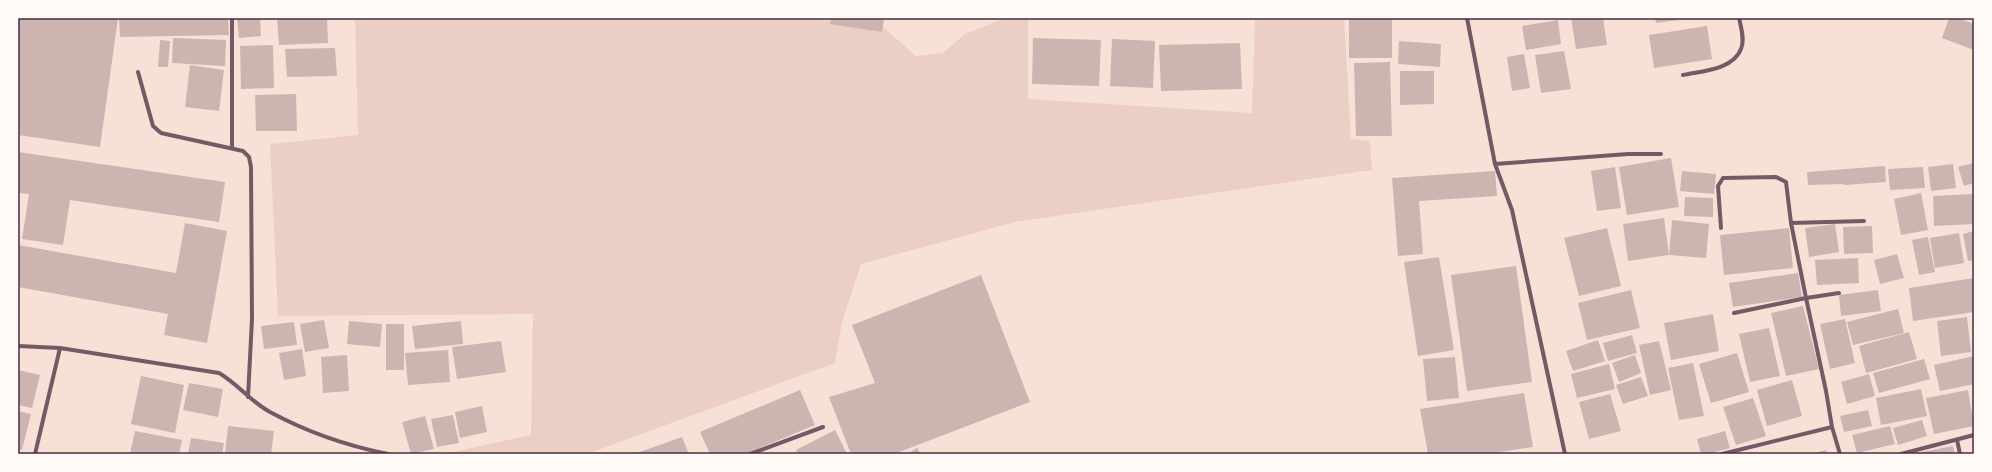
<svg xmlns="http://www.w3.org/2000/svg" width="1992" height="472" font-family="'DM Sans',sans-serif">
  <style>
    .green { fill: #ebcfc5 }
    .building { fill: #ccb4b1 }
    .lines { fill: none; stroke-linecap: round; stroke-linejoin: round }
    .minor { stroke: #755966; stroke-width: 4 }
    .neatline { fill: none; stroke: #4a2c40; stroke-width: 1.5 }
  </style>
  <rect width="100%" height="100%" fill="#f7e1d7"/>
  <path class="green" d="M355,18H820V20L881,25L916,56L943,53L965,34L1006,18H1025L1028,19V99L1252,113L1255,18H1344L1351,139L1370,141L1372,170L1015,222L861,264L842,322L835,363L587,454H444L531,435L533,314L278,316L270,144L358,135Z"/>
  <path class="building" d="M18,18H118L100,147L18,135Z
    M119,18H228L229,35L120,37Z
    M237,18H260L261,36L239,38Z
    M277,18H327L328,43L279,45Z
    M831,18H884L882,32L830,24Z
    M1349,18H1392V58H1349Z
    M1571,18H1603L1607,45L1576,49Z
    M1655,18H1686V19L1656,23Z
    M1949,18H1958L1974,24V50L1942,38Z
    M1558,20L1561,44L1526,50L1522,26Z
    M1707,26L1712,59L1654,68L1649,35Z
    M173,38L226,40L225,66L172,63Z
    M1033,38L1101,40L1099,86L1032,84Z
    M1112,39L1155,41L1153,88L1110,86Z
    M160,40L170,41L168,67H158Z
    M1399,41L1441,44L1440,67L1398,64Z
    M1240,43L1242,89L1161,91L1159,45Z
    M273,45L274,88L241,89L240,46Z
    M335,48L337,76L287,77L285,49Z
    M1564,51L1571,89L1541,93L1535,55Z
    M1524,54L1530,88L1512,91L1507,57Z
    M1390,62L1392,136H1356L1354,63Z
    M190,65L224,70L219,111L185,107Z
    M1400,71H1434V104L1400,105Z
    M296,94L297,131H256L255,95Z
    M18,152L225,182L219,222L70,200L63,245L22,239L29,194L18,193Z
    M1671,158L1679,207L1627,215L1619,167Z
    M1974,163V183L1964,186L1958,167Z
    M1953,164L1956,188L1931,191L1928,167Z
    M1885,166L1886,182L1844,185L1843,184L1808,185L1807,172Z
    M1615,167L1621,208L1597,211L1591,171Z
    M1923,167L1925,188L1890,190L1888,169Z
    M1495,171L1497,196L1419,201L1423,254L1398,256L1392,178Z
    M1682,171L1716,174L1714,194L1680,191Z
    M1921,193L1928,230L1901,235L1894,199Z
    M1974,194V224L1934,226L1933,196Z
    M1685,197L1713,198V217L1684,216Z
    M1664,218L1669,255L1628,261L1623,224Z
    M1672,220L1709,224L1706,258L1669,255Z
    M185,223L227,231L207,343L164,335L168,314L18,287V245L176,273Z
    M1835,224L1839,252L1809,257L1805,228Z
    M1872,226L1873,253L1844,254L1843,227Z
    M1607,228L1621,286L1579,296L1564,238Z
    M1789,228L1793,268L1724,275L1720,235Z
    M1974,231V260L1968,261L1963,234Z
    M1959,233L1964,263L1935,268L1930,238Z
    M1928,237L1935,272L1919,275L1912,240Z
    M1897,254L1904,278L1880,284L1874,260Z
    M1439,257L1454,350L1418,356L1404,262Z
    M1858,258L1859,283L1817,285L1815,260Z
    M1516,266L1532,382L1467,391L1451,275Z
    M1798,273L1802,297L1733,307L1729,283Z
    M981,275L1030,402L894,454H851L829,397L875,383L852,325Z
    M1974,278V312L1913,321L1909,288Z
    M1631,290L1640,328L1587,340L1578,303Z
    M1878,290L1881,311L1841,316L1839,295Z
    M1803,306L1819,369L1786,376L1771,313Z
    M1898,309L1904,333L1853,345L1847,322Z
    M1713,314L1719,351L1671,360L1664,323Z
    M1967,317L1971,352L1941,356L1937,321Z
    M1845,319L1855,363L1830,369L1820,324Z
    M324,320L329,348L305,352L300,324Z
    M349,321L382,324L380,347L347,344Z
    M461,321L463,344L415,349L412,326Z
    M294,322L297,345L264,349L261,326Z
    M386,324H404V370H386Z
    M1769,328L1780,376L1750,382L1739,334Z
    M1909,332L1917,359L1866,373L1859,346Z
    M1632,335L1637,353L1608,361L1603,343Z
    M1598,340L1605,361L1573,371L1566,351Z
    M501,341L506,372L457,379L452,347Z
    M1659,341L1671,390L1650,395L1639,345Z
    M302,349L306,376L284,380L279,353Z
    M448,350L450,382L408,385L405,353Z
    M1737,353L1749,392L1711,403L1699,364Z
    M347,355L349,391L323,393L321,357Z
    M1635,355L1641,373L1619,382L1612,363Z
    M1974,356V384L1940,391L1934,365Z
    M1455,357L1459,398L1427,401L1423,359Z
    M1924,359L1930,379L1879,393L1873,373Z
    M1693,363L1704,416L1679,420L1668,368Z
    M1609,364L1615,389L1577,398L1571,374Z
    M18,370L40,375L32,408L18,405Z
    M1869,374L1875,396L1847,404L1841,382Z
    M141,376L184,385L175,433L131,424Z
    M1641,377L1648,396L1623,404L1616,385Z
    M1792,380L1802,416L1767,426L1757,390Z
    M189,383L223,389L218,417L183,410Z
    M1921,389L1927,416L1881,425L1876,398Z
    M800,390L815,425L745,454H710L700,432Z
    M1968,390L1974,426L1934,434L1926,398Z
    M1524,393L1533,447L1486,454H1428L1420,409Z
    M1610,394L1621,431L1589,439L1579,402Z
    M1753,398L1766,436L1736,445L1723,407Z
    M482,406L487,432L460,438L455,412Z
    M1868,410L1872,426L1844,432L1840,416Z
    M18,411L31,414L22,450L18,449Z
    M453,415L459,443L437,447L431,419Z
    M425,416L434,449L411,454L402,422Z
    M1922,420L1927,436L1898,445L1893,428Z
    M228,426L274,431L271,454H225Z
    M1890,426L1895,444L1857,453L1852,435Z
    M835,430L847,454H798L796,450Z
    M135,431L182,440L179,454H130Z
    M1725,431L1730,448L1708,454H1701L1697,439Z
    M682,437L689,454H634Z
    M191,438L224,443L222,454H188Z
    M1953,446L1955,454H1917V453Z
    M917,448L921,454H907Z
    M1826,450L1828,454H1811Z"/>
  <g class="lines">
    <path class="minor" d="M1467,18L1495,164L1512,210L1565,454
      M138,72L153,126L161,133L243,151L249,157L251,167L252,319L248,397
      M1683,75C1701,71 1733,70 1741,49C1745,40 1741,27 1739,18
      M232,148V18
      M1495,164L1628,154H1661
      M1791,223L1864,221
      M1721,228L1718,186L1723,178L1776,177L1786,182L1791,223L1806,298L1734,313
      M1839,293L1806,298L1826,391L1832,427L1840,454
      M18,346L60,348L219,373C238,384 251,402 270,412C307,432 348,446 388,454
      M1957,440L1960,454
      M35,454L60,348
      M750,454L823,427
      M1722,454L1832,427
      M1901,454L1974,435"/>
  </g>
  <rect width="1992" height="472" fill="none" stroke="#fffaf5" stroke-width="38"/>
  <rect x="19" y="19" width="1954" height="434" class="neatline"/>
</svg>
